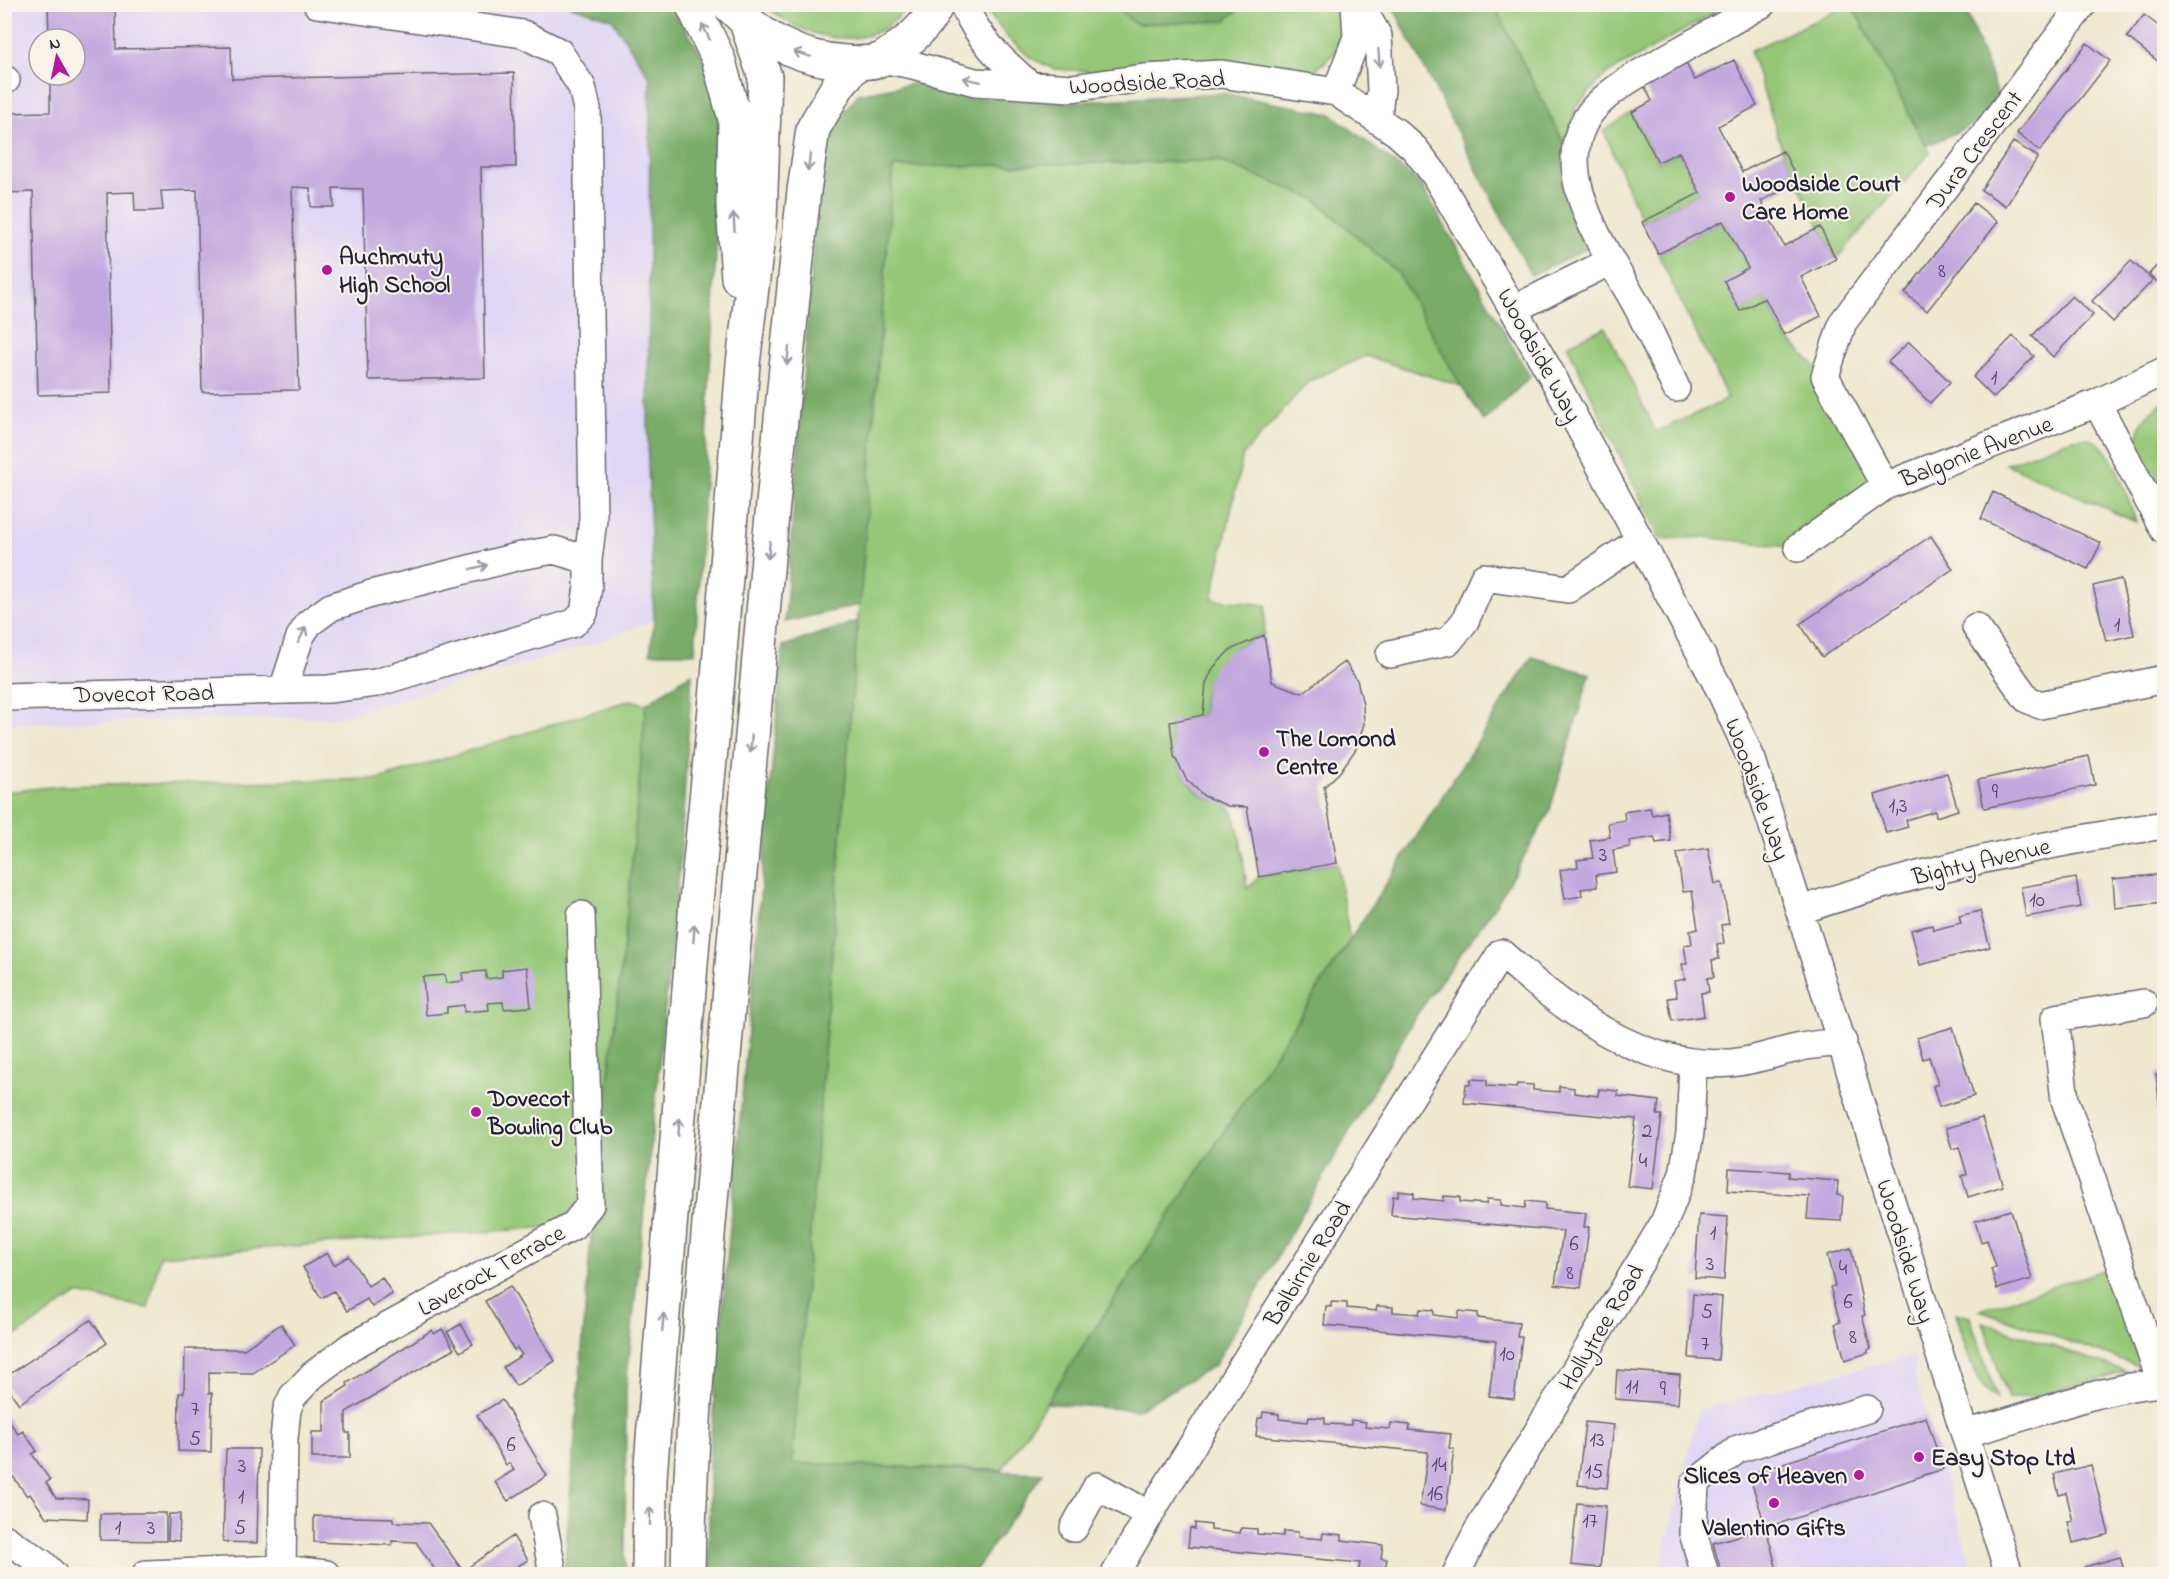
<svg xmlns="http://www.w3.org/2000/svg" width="2169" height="1579" font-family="'Indie Flower',sans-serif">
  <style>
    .built { fill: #dfd5f5; fill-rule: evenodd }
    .green { fill: #95c777; stroke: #5c7459; stroke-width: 1.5 }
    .forest { fill: #78ac68; stroke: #4d6752; stroke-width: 1.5 }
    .building { fill: #c3a8df }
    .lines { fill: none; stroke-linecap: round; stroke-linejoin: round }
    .minor-casing { stroke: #69676f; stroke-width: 30 }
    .highway-casing { stroke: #69676f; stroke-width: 36 }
    .minor { stroke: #fff; stroke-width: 27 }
    .highway { stroke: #fff; stroke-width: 33 }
    .oneway { stroke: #9c9ca7 }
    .poi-dot { fill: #b5179e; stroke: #f7f3e8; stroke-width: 2 }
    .labels { text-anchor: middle; stroke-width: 4.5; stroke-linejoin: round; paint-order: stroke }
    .number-label { font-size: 21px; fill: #4a4464 }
    .street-label { font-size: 24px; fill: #22223b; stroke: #f7f3e8 }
    .poi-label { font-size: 24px; font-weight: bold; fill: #22223b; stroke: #f7f3e8; text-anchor: start }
  </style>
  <rect width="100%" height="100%" fill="#f7f3e8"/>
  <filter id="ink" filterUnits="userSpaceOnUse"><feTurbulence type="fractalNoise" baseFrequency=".0167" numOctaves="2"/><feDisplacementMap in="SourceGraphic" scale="12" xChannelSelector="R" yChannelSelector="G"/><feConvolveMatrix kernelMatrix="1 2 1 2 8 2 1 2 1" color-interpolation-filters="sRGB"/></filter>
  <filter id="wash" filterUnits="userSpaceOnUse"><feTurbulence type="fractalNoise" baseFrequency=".008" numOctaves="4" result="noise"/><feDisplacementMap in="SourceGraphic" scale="24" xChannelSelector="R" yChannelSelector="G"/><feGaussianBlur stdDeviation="1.35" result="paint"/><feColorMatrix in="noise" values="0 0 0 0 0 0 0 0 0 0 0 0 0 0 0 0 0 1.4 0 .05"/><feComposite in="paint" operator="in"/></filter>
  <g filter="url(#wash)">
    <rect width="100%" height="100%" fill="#eee8cf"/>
    <path class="built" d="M568,4L612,19L650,78L648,462L654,621L587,646L340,717L5,724L4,5ZM39,39H75V75H39Z
      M1916,1354L1914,1375L1975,1574H1659L1698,1410Z"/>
    <path class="green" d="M765,5H764H908C874,57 804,41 765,5Z
      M985,5H1112L1137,24L1224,21L1244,5H1334C1349,37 1341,52 1313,71L1215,59L1088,71L1054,69L1031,58L1008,38L987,11Z
      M1494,5H1728L1605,75L1576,107L1564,144Z
      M1853,8L1930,153L1836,259L1783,151L1750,51L1836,11Z
      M1632,112L1658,162L1679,152L1700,193L1642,222L1604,131Z
      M1218,161L1315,199L1398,273L1461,386L1366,356L1309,381L1243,455L1212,599L1266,605L1264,635C1225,647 1201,673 1203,715L1170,723C1173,751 1178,779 1204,796C1211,800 1224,801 1229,807C1241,821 1244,870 1247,889L1259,877L1337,863L1350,940L1002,1470L792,1464L893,167Z
      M1723,221L1748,268L1725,281L1740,310L1765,298L1784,335L1825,376L1885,486L1798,548L1706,537L1660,539L1567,345L1605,327L1656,432L1728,399L1658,254Z
      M2164,402V510C2147,471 2115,431 2164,402Z
      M2087,438C2114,443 2127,498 2136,522L2006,464L2072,439Z
      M630,700L646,704L628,907L592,1224L160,1256L148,1308L77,1294L5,1343V792L59,786L379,779Z
      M2113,1267L2147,1369L1980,1310Z
      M1956,1313L1970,1317L1997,1399C1971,1383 1965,1341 1956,1313Z
      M1983,1322L2127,1372L2041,1395L2008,1399Z"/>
    <path class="forest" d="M568,5H669L675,10L703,58L723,119L695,653H650L654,621L648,462L650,78L612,19Z
      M1112,5H1244L1224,21L1136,24Z
      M1392,5H1494L1564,144L1562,184L1591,247L1531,275Z
      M1852,5H1964L2004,111L1926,146Z
      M917,83L971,98L1074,102L1222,93L1331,114L1421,184L1530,377L1484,421L1461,386L1398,273L1315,199L1218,161L893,167L860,605L785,622L818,178L833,127L858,94Z
      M858,621L792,1463L1043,1473L973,1574H709V1459L783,646Z
      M1532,657L1590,674L1549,813L1497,903L1417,1014L1215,1365L1137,1410L1046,1403L1350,940Z
      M692,673L680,861L626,1388L625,1574H564L592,1224L628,907L646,704Z"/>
    <g id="blocks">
      <path class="building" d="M48,4H115L116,49L231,47L232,79L514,73L516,167H481L485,378L368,380L363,189L333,188L334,207H311L310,188L292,187L299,390L202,392L197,190L161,191L163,210L149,211H135L134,192L107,193L111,393L38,395L33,192L4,193V113L50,112V75H75V39H49Z
        M2144,15L2164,30V66L2127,37Z
        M2087,43L2110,61L2040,151L2017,133Z
        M1684,60L1695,80L1734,60L1757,106L1718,126L1742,172L1783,151L1799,182L1761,201L1784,246L1820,227L1836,259L1801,277L1821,316L1784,335L1765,298L1740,311L1724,281L1748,268L1723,221L1658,254L1642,222L1700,193L1679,152L1658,162L1632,112L1652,101L1642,81Z
        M2013,142L2038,157L2006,206L1981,190Z
        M1974,203L1998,222L1927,311L1905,293Z
        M2164,258V288L2149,274Z
        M2131,261L2153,280L2113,322L2092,301Z
        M2072,296L2093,315L2053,357L2032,336Z
        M2013,336L2034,356L1994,398L1973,377Z
        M1909,342L1950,382L1930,403L1888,362Z
        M1993,492L2101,543L2088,569L1981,519Z
        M1931,536L1953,569L1822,657L1800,624Z
        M2121,579L2134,635L2106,641L2093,586Z
        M1264,635L1272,682L1302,693L1345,662L1357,680L1363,704L1364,724L1356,749L1339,773L1324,787L1337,863L1259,877L1247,807L1228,806L1204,796L1187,780L1174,756L1170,722L1203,715L1206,683L1214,667L1230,650Z
        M2089,756L2095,785L1984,808L1978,780Z
        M1947,773L1958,810L1936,817L1935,811L1906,820L1908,827L1886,833L1875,795Z
        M1650,808L1652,815L1666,812L1671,841L1656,843L1654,837L1629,841L1630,847L1613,850L1616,872L1596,875L1597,887L1581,889L1582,896L1565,899L1560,870L1578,867L1577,860L1593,858L1590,840L1610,837L1608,823L1625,820L1624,812Z
        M1708,848L1715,884L1722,883L1729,924L1721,925L1724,943L1717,944L1719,959L1712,960L1714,977L1707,978L1709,992L1701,993L1704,1016L1672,1021L1668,998L1677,997L1674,981L1685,979L1682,964H1687L1684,945L1692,944L1690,931L1698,929L1692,891L1683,892L1677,853Z
        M2164,874V903L2115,908L2113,879Z
        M2076,878L2081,907L2026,917L2021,887Z
        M1980,911L1990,947L1920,965L1911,930L1932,925L1933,930L1961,923L1959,916Z
        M527,967L531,1007L504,1009L503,1002L488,1003L489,1010L464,1012V1005L447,1007V1013L426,1015L423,977L445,975L446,983L463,981L462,973L486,971V979L502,977V970Z
        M1953,1027L1974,1096L1939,1107L1933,1086L1938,1084L1929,1057L1923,1059L1917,1038Z
        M2164,1073V1128L2162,1129L2156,1074Z
        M1471,1079L1487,1080V1086L1516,1088L1517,1084L1533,1085V1090L1559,1092V1086L1574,1088V1093L1598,1096L1599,1089L1618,1091V1096L1659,1101L1657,1115H1662L1653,1189L1627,1186L1636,1119L1464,1103L1466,1084H1471Z
        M1982,1118L2003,1186L1968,1197L1962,1176L1967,1174L1959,1147L1952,1149L1946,1128Z
        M1729,1168L1789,1172L1788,1177L1838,1181L1837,1195L1843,1196L1841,1221L1807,1219L1809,1196L1728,1191Z
        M1398,1191L1414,1193V1198L1444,1201V1196L1460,1197V1202L1486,1204L1487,1199L1501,1200V1205L1525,1208L1526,1201L1545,1203V1209L1586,1213L1584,1227H1589L1581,1288L1555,1285L1563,1231L1391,1215L1393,1196L1398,1197Z
        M2011,1210L2032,1279L1997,1289L1991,1269L1996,1267L1987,1240L1981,1242L1975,1221Z
        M1699,1215L1728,1217L1724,1280L1695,1278Z
        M1851,1248L1865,1315L1862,1316L1871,1349L1868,1350V1353L1845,1360L1835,1324L1840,1322L1830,1287L1835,1286L1827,1255Z
        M327,1253L334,1265L349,1256L368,1286L382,1277L392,1294L372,1307L367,1299L347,1311L334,1291L321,1298L303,1267Z
        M510,1286L555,1361L516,1386L503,1367L522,1355L517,1348L514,1350L485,1301Z
        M1693,1294L1722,1297L1718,1360L1689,1358Z
        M1331,1302L1347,1303V1308L1376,1311L1377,1306L1393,1307V1312L1419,1314L1420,1309L1434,1310V1315L1458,1318L1459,1311L1478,1313V1318L1519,1323L1517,1337H1522L1514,1399L1489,1396L1496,1341L1324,1325L1326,1306L1331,1307Z
        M91,1320L107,1343L19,1404L4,1383V1378Z
        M281,1324L295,1345L253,1373L209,1372V1393H212L211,1452L178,1451L179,1393H184L185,1349H244Z
        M461,1324L473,1344L460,1352L447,1332Z
        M442,1329L454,1349L346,1412V1433H350V1458H312V1432H324V1401L348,1386L347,1383L432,1330L434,1334Z
        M1617,1370L1680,1375L1678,1404L1615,1399Z
        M502,1400L547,1476L508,1501L495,1482L514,1470L509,1463L506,1465L477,1415Z
        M1263,1412L1279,1414V1419L1308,1422L1309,1417L1325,1418V1424L1351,1425V1420L1366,1422L1365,1427L1390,1429L1391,1423L1410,1425L1409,1430L1451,1434L1449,1448L1454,1449L1446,1510L1420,1506L1428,1452L1256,1436L1258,1418H1262Z
        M4,1414L18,1434L23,1431L37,1451L32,1454L50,1480L46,1483L56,1498L88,1499L87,1519L46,1517L30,1494L27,1496L4,1464Z
        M1926,1417L1943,1469L1766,1528L1778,1574H1722L1713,1543L1766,1528L1749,1474Z
        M1585,1422L1614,1425L1607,1488L1578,1485Z
        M226,1449H259L257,1543L223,1542Z
        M2091,1465L2109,1534L2073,1543L2068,1522L2073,1521L2066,1493L2059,1495L2054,1474Z
        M1577,1503L1606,1506L1600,1568L1571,1565Z
        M135,1513H166V1541L100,1540V1514Z
        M169,1514H180L179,1541L168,1540Z
        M314,1516L393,1518V1522L428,1523L463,1571L513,1536L528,1560L505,1574H438L416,1542L392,1541V1545L314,1542Z
        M1195,1523L1211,1525V1530L1240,1533L1241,1528L1257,1529V1534L1283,1536L1284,1531L1298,1532V1537L1322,1539L1323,1533L1342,1535V1540L1383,1545L1381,1558L1387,1559L1384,1574H1358L1360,1563L1188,1547L1190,1528L1195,1529Z
        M2120,1557L2125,1574H2086L2084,1567Z"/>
    </g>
  </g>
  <g filter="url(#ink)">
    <use href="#blocks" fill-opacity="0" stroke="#69676f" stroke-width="1.5"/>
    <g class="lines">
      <g class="minor-casing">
        <path id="minor" d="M963,4C978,39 1002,61 1030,85
          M1360,4L1378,36L1381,90L1377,120
          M881,59L913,65L975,82L1072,88L1144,78L1222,74L1336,92L1396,132L1415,149L1435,175L1551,374L1719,688L1752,760L2009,1574
          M4,80H6
          M1336,92L1357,37L1355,4
          M1514,309L1611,261
          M1676,388C1664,362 1652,336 1639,310C1610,255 1541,167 1595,107C1616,85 1644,71 1670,56C1701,39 1731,21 1762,4
          M2097,403L2164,530
          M1885,486L1825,376L1843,322L2083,4
          M1798,548L1885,486L2097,403L2164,371
          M1976,627L2027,699L2040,705L2164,679
          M1390,654L1449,641L1465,621L1484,577L1568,589L1640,540
          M283,690L300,637L309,623L331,607L371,594L520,556L554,550L588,560
          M4,697L329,689L376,683L574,623L584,613L588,587V560L593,519L587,109L582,87L559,52L523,34L317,4
          M1801,910C1920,870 2041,844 2164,825
          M2144,1003L2055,1018L2065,1100L2161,1383
          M1965,1433C2031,1418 2097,1387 2164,1383
          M542,1516L553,1574
          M1074,1528L1097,1486L1150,1515
          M4,1538L42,1563L53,1574
          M282,1569L284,1439L287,1409L293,1396L313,1375L350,1347L573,1226L590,1205L581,915
          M146,1574L282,1569L326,1574
          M1115,1574L1160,1497L1501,953C1562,1008 1642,1071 1730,1063C1753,1061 1775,1053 1797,1048C1812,1044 1828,1044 1843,1042
          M1456,1574L1477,1532L1664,1223L1683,1174L1690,1133L1693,1063
          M1705,1574L1693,1533L1695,1483L1738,1449L1867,1409"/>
      </g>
      <g class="highway-casing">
        <path id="highway" d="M692,4L718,58L735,119L733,206L738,278
          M728,4C762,38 797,59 845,62C856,63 871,64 882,59C888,56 895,50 901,46C916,35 930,21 937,4
          M649,1574L650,1477L696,902L718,678L743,364L760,219L765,77L746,22
          M688,1574C691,1386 712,1198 728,1011C752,737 775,464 804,191L813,129L839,84L857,63"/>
      </g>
      <use href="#minor" class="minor"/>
      <use href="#highway" class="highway"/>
    </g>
    <defs><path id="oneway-shaft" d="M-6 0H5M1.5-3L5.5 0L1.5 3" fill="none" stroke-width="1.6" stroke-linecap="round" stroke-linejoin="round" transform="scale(1.5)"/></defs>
    <g class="oneway">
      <use href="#oneway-shaft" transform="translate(706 32) rotate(-116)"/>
      <use href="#oneway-shaft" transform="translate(802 54) rotate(-163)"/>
      <use href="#oneway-shaft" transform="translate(1379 58) rotate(86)"/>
      <use href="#oneway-shaft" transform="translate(972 80) rotate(-168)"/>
      <use href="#oneway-shaft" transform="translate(809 162) rotate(98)"/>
      <use href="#oneway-shaft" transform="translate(734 222) rotate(-93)"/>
      <use href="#oneway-shaft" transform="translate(788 356) rotate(96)"/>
      <use href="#oneway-shaft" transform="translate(769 550) rotate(96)"/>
      <use href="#oneway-shaft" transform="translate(479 567) rotate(-14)"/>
      <use href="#oneway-shaft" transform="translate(302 635) rotate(-63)"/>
      <use href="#oneway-shaft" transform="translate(751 744) rotate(95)"/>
      <use href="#oneway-shaft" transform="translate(694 933) rotate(-86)"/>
      <use href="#oneway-shaft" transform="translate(679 1127) rotate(-86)"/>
      <use href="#oneway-shaft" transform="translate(663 1322) rotate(-85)"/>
      <use href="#oneway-shaft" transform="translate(650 1516) rotate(-90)"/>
    </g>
  </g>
  <g class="poi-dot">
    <circle cx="1730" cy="197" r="6"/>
    <circle cx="327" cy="270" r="6"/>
    <circle cx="1264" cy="752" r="6"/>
    <circle cx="476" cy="1112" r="6"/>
    <circle cx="1919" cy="1457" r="6"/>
    <circle cx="1859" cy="1475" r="6"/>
    <circle cx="1774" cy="1503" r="6"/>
  </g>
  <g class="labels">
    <g class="number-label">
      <text x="1942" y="277">8</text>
      <text x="1994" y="384">1</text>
      <text x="2117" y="631">1</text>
      <text x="1995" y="798">9</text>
      <text x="1898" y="812">1,3</text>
      <text x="1603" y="861">3</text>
      <text x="2037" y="906">10</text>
      <text x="1647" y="1137">2</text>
      <text x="1643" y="1167">4</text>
      <text x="1713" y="1239">1</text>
      <text x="1574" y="1250">6</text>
      <text x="1710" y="1270">3</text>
      <text x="1843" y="1274">4</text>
      <text x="1570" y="1279">8</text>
      <text x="1848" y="1308">6</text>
      <text x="1707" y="1318">5</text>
      <text x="1853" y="1343">8</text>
      <text x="1705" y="1350">7</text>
      <text x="1507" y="1360">10</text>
      <text x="1632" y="1393">11</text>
      <text x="1663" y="1395">9</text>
      <text x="195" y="1415">7</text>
      <text x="195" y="1445">5</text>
      <text x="1597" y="1446">13</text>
      <text x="511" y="1451">6</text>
      <text x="1439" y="1471">14</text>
      <text x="242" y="1472">3</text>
      <text x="1594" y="1478">15</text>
      <text x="1435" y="1500">16</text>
      <text x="241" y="1503">1</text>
      <text x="1590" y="1527">17</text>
      <text x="118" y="1534">1</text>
      <text x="151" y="1534">3</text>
      <text x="240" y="1534">5</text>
    </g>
    <g class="street-label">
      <text transform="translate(1147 82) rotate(-3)" y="8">Woodside Road</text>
      <text transform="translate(1974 150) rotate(-53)" y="8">Dura Crescent</text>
      <text transform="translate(1540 355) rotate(61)" y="8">Woodside Way</text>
      <text transform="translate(1976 451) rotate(-21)" y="8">Balgonie Avenue</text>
      <text transform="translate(144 693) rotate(-1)" y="8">Dovecot Road</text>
      <text transform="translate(1758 789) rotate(70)" y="8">Woodside Way</text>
      <text transform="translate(1981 861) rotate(-13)" y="8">Bighty Avenue</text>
      <text transform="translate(1906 1251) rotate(73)" y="8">Woodside Way</text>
      <text transform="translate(1307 1263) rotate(-58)" y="8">Balbirnie Road</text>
      <text transform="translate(491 1270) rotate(-29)" y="8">Laverock Terrace</text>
      <text transform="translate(1601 1327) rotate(-59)" y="8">Hollytree Road</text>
    </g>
    <g class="poi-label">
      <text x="1742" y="191">Woodside Court<tspan x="1742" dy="28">Care Home</tspan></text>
      <text x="339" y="264">Auchmuty<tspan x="339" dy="28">High School</tspan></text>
      <text x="1276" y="746">The Lomond<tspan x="1276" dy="28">Centre</tspan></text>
      <text x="488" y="1106">Dovecot<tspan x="488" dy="28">Bowling Club</tspan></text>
      <text x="1931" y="1465">Easy Stop Ltd</text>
      <text x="1847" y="1483" text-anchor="end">Slices of Heaven</text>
      <text x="1774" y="1535" text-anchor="middle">Valentino Gifts</text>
    </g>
  </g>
  <rect width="2169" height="1579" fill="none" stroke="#f7f3e8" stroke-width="24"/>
  <g transform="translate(57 57) rotate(351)"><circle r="28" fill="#f7f3e8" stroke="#a29fa3" stroke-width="1.5"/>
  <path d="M0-4.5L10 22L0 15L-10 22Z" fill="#b5179e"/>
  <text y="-9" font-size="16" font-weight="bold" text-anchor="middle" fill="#22223b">N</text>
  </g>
</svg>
